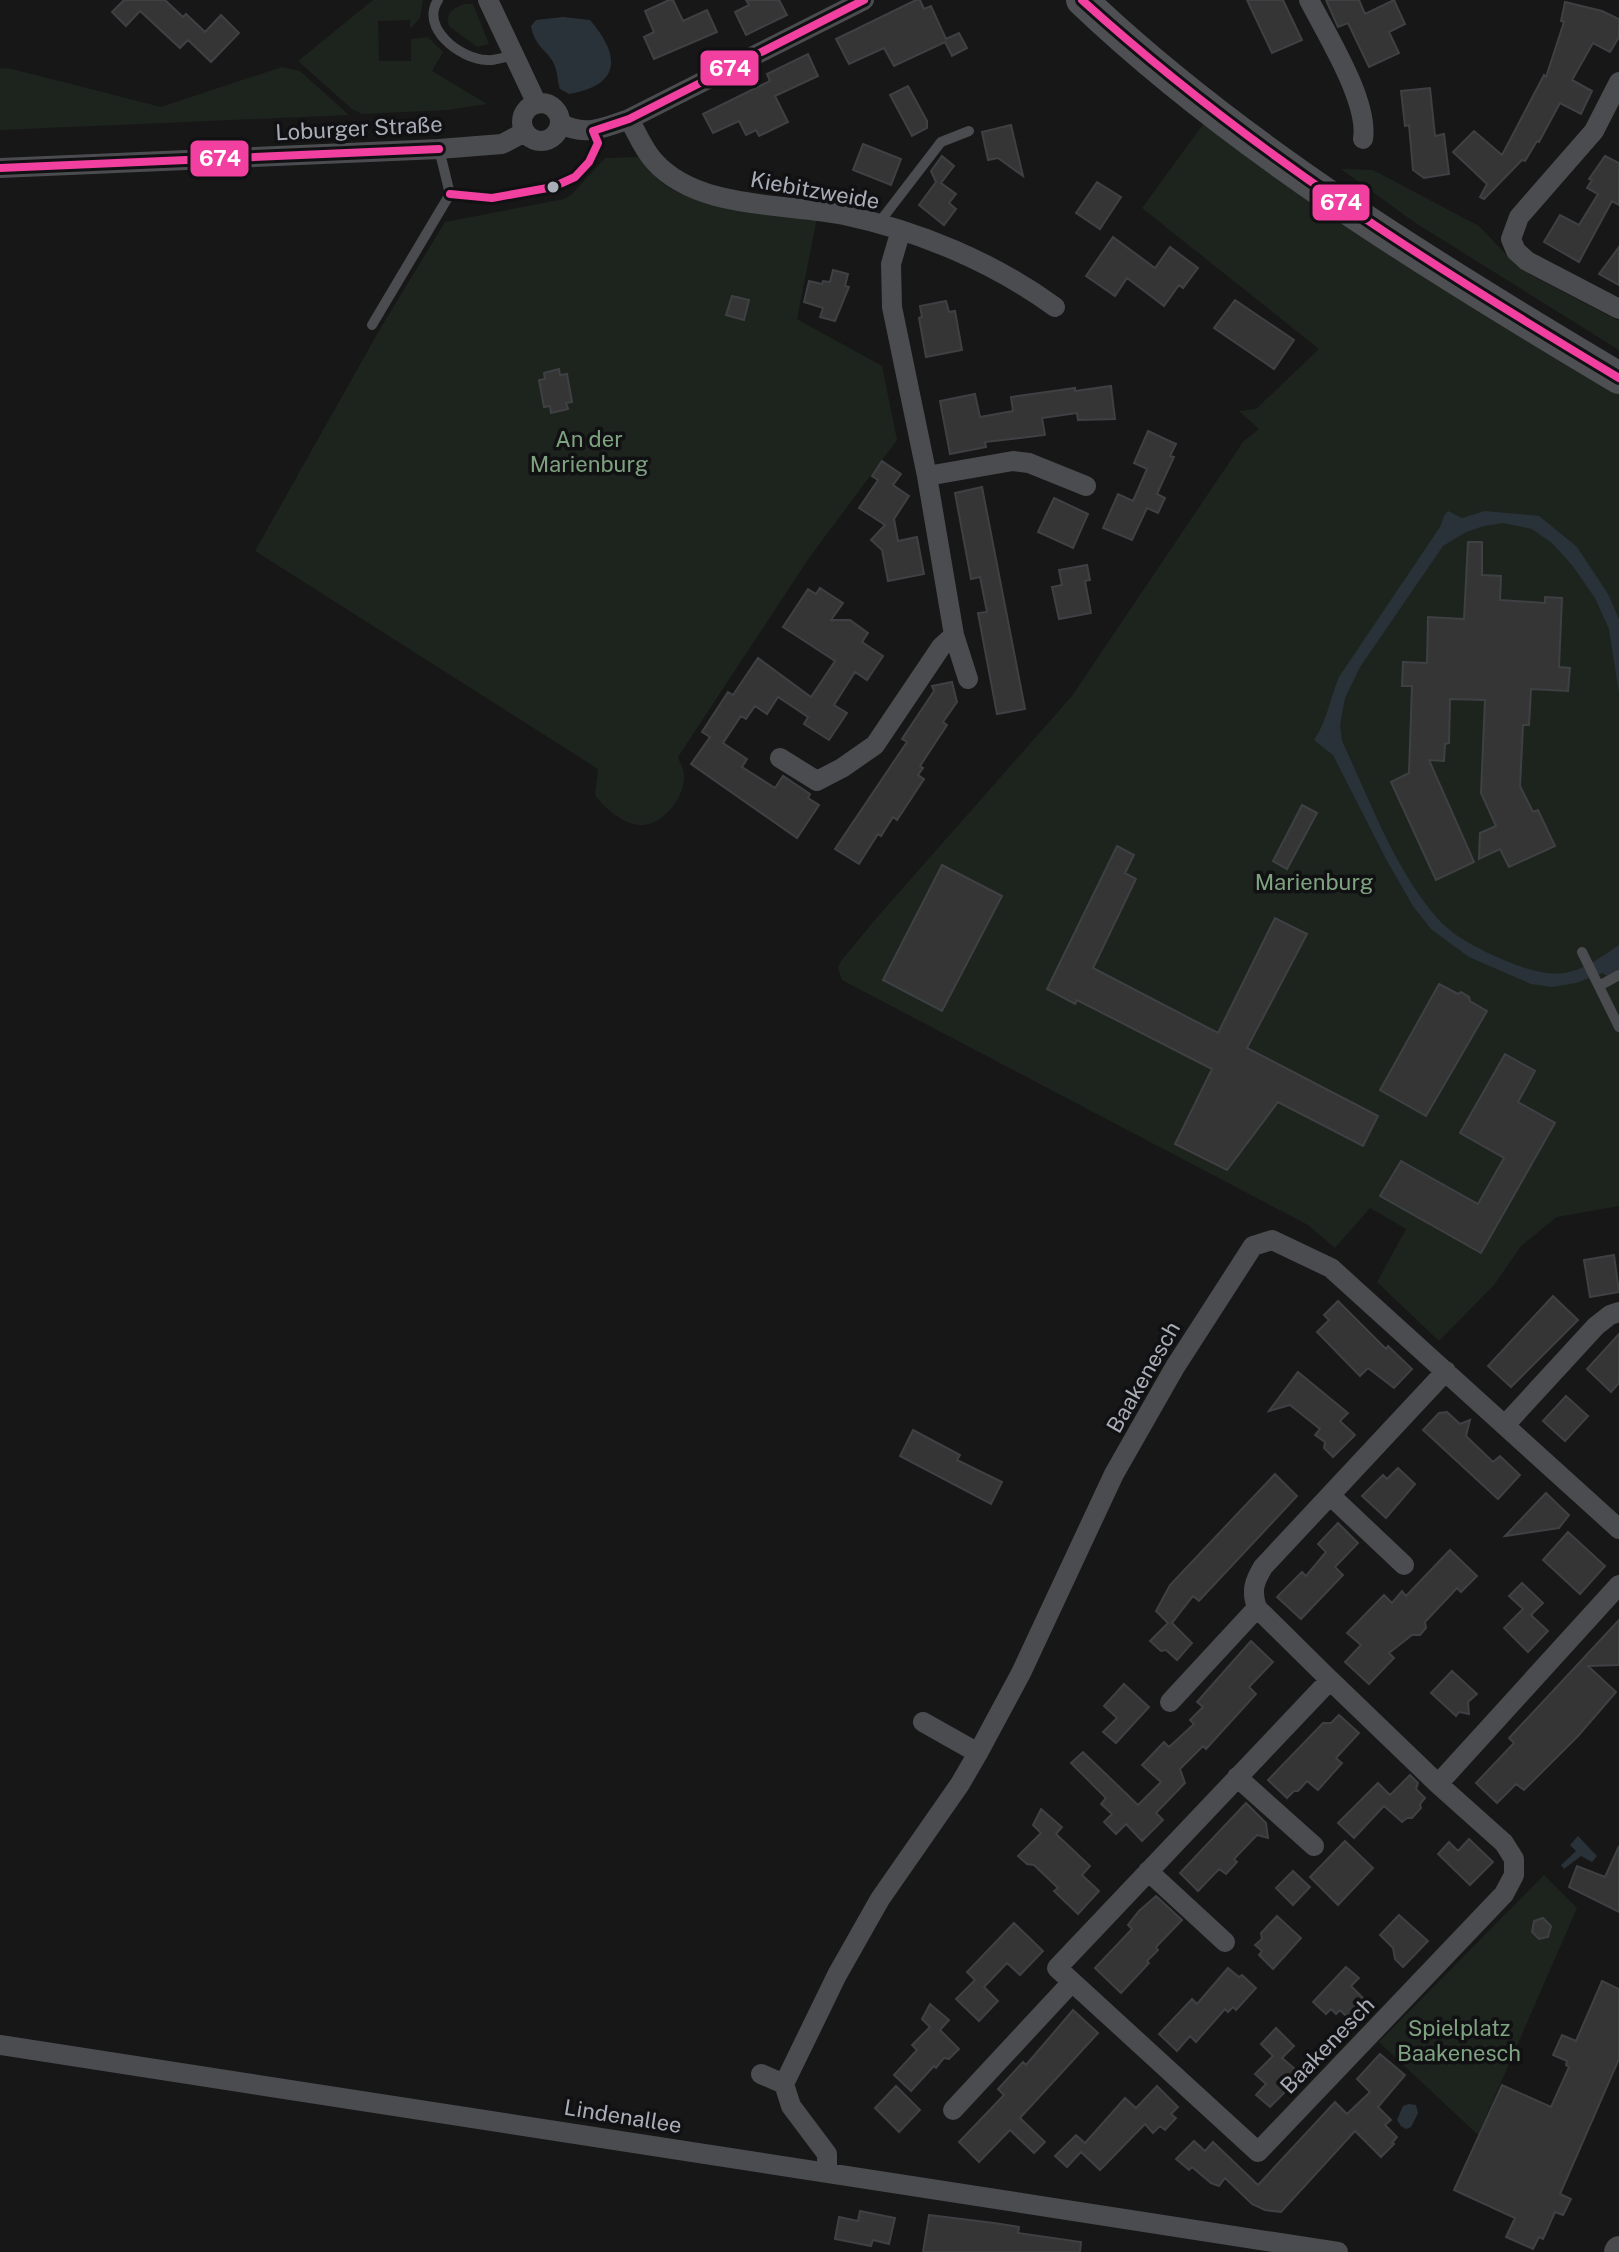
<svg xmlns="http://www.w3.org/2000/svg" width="1619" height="2252" font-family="'Public Sans',sans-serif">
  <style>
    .green { fill: #1d241e }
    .water { fill: #2a3239 }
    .building { fill: #353536; stroke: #3f4043; stroke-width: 2 }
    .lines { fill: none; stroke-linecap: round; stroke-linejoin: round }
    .lane { stroke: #4b4c50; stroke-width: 10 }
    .street { stroke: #4b4c50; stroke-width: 20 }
    .secondary { stroke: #4a4a4e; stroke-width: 28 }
    .primary { stroke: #4d4f52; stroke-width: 32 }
    .bus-1-casing { stroke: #111113; stroke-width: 14 }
    .bus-1 { stroke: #f240a1; stroke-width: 8 }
    .bus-dot { fill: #a8adb8; stroke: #111113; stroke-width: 3 }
    .labels { text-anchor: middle; stroke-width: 7; stroke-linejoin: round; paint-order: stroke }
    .street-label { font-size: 22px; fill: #a8adb8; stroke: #111113 }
    .park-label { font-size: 22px; fill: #7fa381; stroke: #111113 }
    .line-badge { stroke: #111113; stroke-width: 3 }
    .badge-label { font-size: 22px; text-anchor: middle; font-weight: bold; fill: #fff }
  </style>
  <rect width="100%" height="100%" fill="#171717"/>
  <path class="green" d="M373,0H423L420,18L410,29V20L378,21L379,61H411V39L428,37L443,52L432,71L487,104L447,110L362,114L352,109L298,61Z
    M465,4H473L489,44L477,47L449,26C445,13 453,8 465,4Z
    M282,67L300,71L349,115L0,130V68L12,69L161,107Z
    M1207,119L1619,394V1206L1557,1217L1521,1246L1494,1285L1439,1341L1377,1282L1406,1229L1370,1208L1335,1248L1308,1225L842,980L838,968L841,961L873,922L1072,696L1243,442L1259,429L1239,411L1256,409L1319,349L1142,208Z
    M641,157C647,164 653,175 660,181C696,211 773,213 817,218L797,319L882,366L897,440L809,558L678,757C680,763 684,770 684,775C685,795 668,818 649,824C629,830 606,810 595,795L598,769L255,551L380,329L445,222L564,199L571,195L605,158Z
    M1341,169L1373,170L1479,226L1516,265L1531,275L1619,321V350L1414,222Z
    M1544,1875L1577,1908L1478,2135L1379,2042Z"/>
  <path class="water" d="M563,17L590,20C621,56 621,85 569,94L560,89C557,81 558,72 554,64C547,49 535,48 531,26L536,20Z
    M1448,511L1462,518L1485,511L1539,516L1577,547L1608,594L1619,619V693L1609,629L1595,598L1572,565L1552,543L1532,529L1503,523L1484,526L1466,532L1443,546L1360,667L1345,698L1340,725L1342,741C1370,800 1394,869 1438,919C1455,938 1483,951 1506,961C1559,982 1573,977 1619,945V970L1609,977L1602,973L1576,983L1552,987L1531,984L1469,957L1431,929L1413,906L1386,859L1333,755L1314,740C1327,721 1330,699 1339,677L1440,527L1444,516Z
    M1578,1836L1597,1856L1592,1862L1581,1856L1564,1869L1561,1865L1576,1851L1570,1845Z
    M1409,2104L1416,2105L1418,2113L1411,2127L1406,2129L1401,2126L1397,2120L1403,2106Z"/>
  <path class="building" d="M124,0H165L183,17L186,14L205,32L221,15L239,33L211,62L188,40L180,48L140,11L126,26L112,12Z
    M669,0H673L683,21L707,10L717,32L654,59L644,37L654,32L645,11Z
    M746,0H779L787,15L746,35L735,12L749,5Z
    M916,0H920L924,9L931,6L946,39L959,33L967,48L952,56L945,42L894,66L884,48L849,64L836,39Z
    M1247,0H1283L1302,40L1272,53Z
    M1326,0H1359L1365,14L1394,0L1405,24L1389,32L1399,53L1369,67L1348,23L1338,27Z
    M1565,2L1602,11L1619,19V37L1610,52L1593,43L1572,80L1592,91L1581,114L1560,103L1539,142L1537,141L1525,161L1522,160L1484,199L1480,197L1487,184L1453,152L1474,131L1502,155L1544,75L1546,77L1564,22L1561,21Z
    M808,54L818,76L775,96L788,122L759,136L756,130L746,135L739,121L713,133L703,114L770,81L767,74Z
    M908,86L927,121V128L912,136L890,95Z
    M1430,88L1435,136L1444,134L1449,174L1424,178L1413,170L1409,125L1405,126L1401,91Z
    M1011,125L1023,176L998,158L988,160L982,132Z
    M863,144L901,159L891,185L853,170Z
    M942,156L954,166L941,183L956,194L949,203L956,209L944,225L919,205L936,182L931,171Z
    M1605,156L1619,163V205L1612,201L1579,262L1544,242L1560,215L1579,225L1598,194L1587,188L1592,180L1589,179Z
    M1097,182L1121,197L1100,229L1076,213Z
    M1113,237L1155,268L1170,247L1198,268L1183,288L1179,285L1164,306L1127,278L1115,296L1086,276Z
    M1619,247V285L1599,274Z
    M833,270L848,274L845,286L849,287L835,321L820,317L823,308L804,302L809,281L822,284L823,281L830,282Z
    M732,296L749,300L744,320L726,315Z
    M1235,300L1294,340L1274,369L1214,328Z
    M946,301L949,312L955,311L962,350L926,357L919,318L922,317L920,306Z
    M559,369L560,375L567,374L572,402L566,403L568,409L551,413L550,406L544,407L539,380L545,379L544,373Z
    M1111,386L1115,419L1078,420L1077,413L1042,418L1045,435L985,442L986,447L950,454L940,401L975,394L980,417L1013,411L1011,397L1075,388V391Z
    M1148,431L1176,444L1170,456L1174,457L1157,494L1165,498L1158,513L1147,508L1132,540L1103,528L1118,494L1133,501L1147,469L1134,463Z
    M882,461L901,474L893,485L909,496L894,519L898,541L917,537L924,574L888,581L882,550L871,540L885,525L859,508L878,480L872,476Z
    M982,487L1025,709L997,714L978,613L987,612L980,577L971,579L955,493Z
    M1054,498L1088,514L1073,548L1038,532Z
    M1468,542H1482V575L1501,576L1500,600L1545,603V597L1562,598L1559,667L1570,668L1568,691L1531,689L1529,725H1523L1520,786L1533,812L1538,810L1555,846L1509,867L1500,849L1479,859L1480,833L1496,826L1481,793L1485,700L1450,699L1449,743L1445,744L1444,761L1429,760L1474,862L1436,880L1391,782L1409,773L1412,686H1402L1403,662L1427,663L1428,617L1464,619Z
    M1087,565L1090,580L1085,581L1091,613L1059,619L1052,587L1062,585L1059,570Z
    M820,588L843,603L831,620H850L868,633L862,642L883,656L867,680L855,672L834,705L847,713L829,740L804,724L808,717L778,697L767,714L755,706L746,719L741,716L723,743L747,759L742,767L775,788L783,776L810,794L808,798L819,805L797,838L691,764L710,737L702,732L728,692L733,695L758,658L811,697L835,661L783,627L808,589L816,594Z
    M952,682L957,702L943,722L947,725L920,766L923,768L918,775L924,779L897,820L893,817L881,836L878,834L859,864L835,849L907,742L902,739L934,691L932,686Z
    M1302,805L1317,813L1287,869L1273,861Z
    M1117,846L1134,855L1125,873L1136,879L1093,968L1218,1033L1275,918L1307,934L1247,1048L1378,1116L1363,1146L1278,1102L1227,1170L1175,1144L1212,1069L1077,1000L1075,1004L1047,989Z
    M942,865L1002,896L942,1011L883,980Z
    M1439,984L1458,994L1461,992L1469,997L1470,1001L1487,1011L1426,1116L1380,1090Z
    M1505,1054L1535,1071L1518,1102L1555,1123L1481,1253L1380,1196L1401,1161L1478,1204L1504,1158L1460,1133Z
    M1614,1255L1619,1292L1590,1297L1584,1260Z
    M1553,1296L1578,1320L1511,1387L1488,1366Z
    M1338,1301L1386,1349L1388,1346L1412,1369L1394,1388L1368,1368L1360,1376L1317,1332L1329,1320L1324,1315Z
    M1619,1334V1383L1611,1392L1587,1369Z
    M1298,1372L1348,1413L1340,1421L1355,1435L1333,1457L1324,1448L1325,1442L1315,1435L1320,1429L1290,1405L1269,1411Z
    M1566,1396L1588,1416L1565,1441L1543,1421Z
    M1447,1412L1460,1424L1470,1420L1466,1436L1493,1462L1500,1456L1520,1475L1498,1499L1423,1430L1439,1413Z
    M913,1430L960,1455L957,1460L1002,1482L991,1504L900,1456Z
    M1398,1468L1415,1484L1386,1518L1362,1496L1383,1475L1387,1479Z
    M1275,1474L1297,1496L1199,1601L1193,1596L1172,1623L1192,1643L1177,1660L1166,1650L1161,1651L1150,1641L1168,1623L1156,1611L1170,1585Z
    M1546,1493L1569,1515L1559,1528L1505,1536Z
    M1338,1523L1358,1543L1335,1567L1343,1575L1301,1619L1277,1597L1302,1572L1306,1576L1326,1552L1318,1544Z
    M1568,1532L1605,1566L1580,1594L1543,1560Z
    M1450,1550L1477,1576L1461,1592L1457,1588L1425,1622L1426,1628L1420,1635H1412L1389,1653L1394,1658L1369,1684L1345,1662L1361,1645L1347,1633L1384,1595L1392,1603L1402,1591L1406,1596Z
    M1522,1583L1543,1603L1531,1615L1548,1631L1528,1652L1504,1628L1523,1609L1509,1596Z
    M1619,1620V1665L1588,1666L1616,1692L1578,1736L1524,1790L1516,1784L1497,1803L1476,1783L1514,1743L1509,1738Z
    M1251,1641L1273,1662L1249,1687L1256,1694L1206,1749L1203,1746L1180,1769L1185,1783L1156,1813L1163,1820L1142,1841L1126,1824L1116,1834L1104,1822L1112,1814L1101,1804L1106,1798L1071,1763L1083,1752L1138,1805L1161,1782L1142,1765L1164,1742L1169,1747L1194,1724L1190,1720L1203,1707L1197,1702Z
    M1452,1671L1477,1694L1468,1702L1469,1714L1459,1712L1456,1716L1431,1693Z
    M1124,1684L1149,1707L1116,1743L1103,1732L1117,1718L1104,1706Z
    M1339,1715L1359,1733L1336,1758L1342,1763L1318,1790L1307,1781L1298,1791H1294L1287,1798L1268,1780L1323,1723H1331Z
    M1410,1775L1418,1783L1416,1789L1425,1798L1420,1804L1421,1808L1412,1818H1407L1402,1822L1384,1806L1354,1838L1338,1823L1378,1783L1390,1795Z
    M1246,1803L1266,1823L1268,1838L1257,1835L1234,1859L1237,1862L1226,1874L1219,1869L1198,1891L1180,1873Z
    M1041,1809L1062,1827L1056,1834L1090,1866L1082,1875L1099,1891L1078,1914L1054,1891L1058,1888L1034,1865L1027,1864L1018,1856L1041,1833L1033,1825Z
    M1469,1839L1493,1862L1470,1885L1438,1854L1449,1842L1458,1851Z
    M1345,1841L1373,1868L1338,1905L1310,1877Z
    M1619,1846V1912L1569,1887L1577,1866L1605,1877Z
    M1293,1871L1310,1887L1293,1905L1276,1888Z
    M1156,1896L1182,1920L1156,1947L1158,1950L1147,1961L1149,1963L1121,1993L1095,1968L1132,1929L1128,1925L1139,1911Z
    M1399,1915L1428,1941L1403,1967L1395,1959L1393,1948L1380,1935Z
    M1277,1916L1301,1938L1273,1969L1259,1955L1262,1951L1255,1945L1262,1939L1261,1933Z
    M1543,1918L1551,1926L1548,1937L1539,1939L1532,1932L1534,1921Z
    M1014,1923L1043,1951L1020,1975L1007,1963L984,1987L998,2001L979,2021L956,1999L975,1980L967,1972Z
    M1346,1967L1359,1978L1351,1986L1364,1999L1347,2017L1340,2010L1336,2014L1331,2009L1326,2014L1313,2002Z
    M1228,1968L1239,1977L1242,1975L1256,1988L1236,2010L1233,2007L1228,2012L1225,2009L1196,2042L1190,2036L1177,2051L1159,2034L1192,1999L1197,2004Z
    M1602,1981L1619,1989V2059L1560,2194L1571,2199L1563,2215L1555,2212L1543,2239L1539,2237L1533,2249L1506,2237L1515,2218L1454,2190L1502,2085L1551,2107L1569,2067L1566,2065L1567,2061L1553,2055L1562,2035L1576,2041Z
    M930,2004L949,2020L940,2030L959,2049L949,2059L944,2058L936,2068L934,2066L911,2091L894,2075L917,2050L912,2045L930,2027L922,2019Z
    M1073,2010L1098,2033L1020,2118L1045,2142L1034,2153L1010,2130L979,2162L959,2142L1004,2095L998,2089L1023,2062L1026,2065Z
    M1276,2028L1294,2046L1282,2058L1302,2075L1270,2107L1256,2095L1266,2084L1255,2074L1273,2056L1261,2044Z
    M1380,2054L1405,2075L1378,2107L1391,2120L1385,2125L1397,2137L1392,2143L1394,2144L1381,2157L1355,2131L1281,2212L1265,2210L1252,2204L1225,2178L1219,2186L1211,2183L1192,2167L1189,2170L1176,2159L1194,2141L1205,2151L1213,2142L1258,2185L1335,2102L1347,2114L1370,2092L1357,2079Z
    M896,2086L920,2110L899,2132L875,2108Z
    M1157,2086L1178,2107L1171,2114L1176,2118L1165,2130L1160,2126L1153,2133L1145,2124L1100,2170L1081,2152L1067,2167L1055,2156L1076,2135L1085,2143L1125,2098L1136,2108Z
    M860,2211L895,2218L889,2244L873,2240L871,2246L835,2239L839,2217L858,2221Z
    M929,2215L994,2223L1019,2227L1018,2233L1081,2242L1080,2252H923Z"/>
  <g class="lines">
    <path class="lane" d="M438,0C420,28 460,59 487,60C494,61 505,57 512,55
      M450,194L492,198L553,187L575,177L589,162L598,143L593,131
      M878,224L941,142L969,131
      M372,325L450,194L439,149
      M1582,952L1619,1027
      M1599,986L1619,975"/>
    <path class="street" d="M488,0L537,104
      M1309,0C1327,35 1369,102 1363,139
      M1619,82L1594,131L1519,217L1511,239L1516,251L1527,261L1619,309
      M522 122a19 19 0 1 1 38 0a19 19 0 1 1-38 0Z
      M629,119C637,133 643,149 654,161C697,210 785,203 844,215C919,231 993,262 1055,307
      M560,123C584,137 605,128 629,119L864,0
      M0,168L439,149L502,144L525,132
      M901,230L891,264L892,307L927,476L954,635L968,679
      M927,476L1013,461L1029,463L1086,486
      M780,758L817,781L842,768L875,745L941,647L954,635
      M1505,1425L1596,1326L1610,1315L1619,1312
      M1331,1496L1404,1565
      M1330,1680L1438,1784L1504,1843L1514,1859V1875L1504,1894L1258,2152L1057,1968Z
      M1330,1680L1257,1608C1251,1591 1254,1582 1263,1567L1446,1371
      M1170,1702L1257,1608
      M923,1722L978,1753
      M1237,1777L1314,1846
      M1438,1784L1619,1585
      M1148,1871L1225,1942
      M0,2045L1338,2252
      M761,2074L784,2084
      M953,2110L1072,1982
      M827,2172V2154L791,2106L784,2084L837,1975L880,1899L960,1784L978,1753L1021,1673L1114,1474L1175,1367L1253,1246L1272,1240L1331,1268L1619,1529"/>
    <path class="secondary" d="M1618,2252L1619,2250"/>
    <path class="primary" d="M1082,0C1236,147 1436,269 1619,378"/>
    <g class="bus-1-casing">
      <path id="bus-1" d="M1082,0C1249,151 1427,263 1619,378
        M593,131L629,119L864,0
        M0,168L439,149
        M450,194L492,198L553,187L575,177L589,162L598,143L593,131"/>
    </g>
    <use href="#bus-1" class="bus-1"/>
  </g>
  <circle class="bus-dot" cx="553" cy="187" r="7"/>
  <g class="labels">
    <g class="street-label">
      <text transform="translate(359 128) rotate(-3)" y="8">Loburger Straße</text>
      <text transform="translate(815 190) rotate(10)" y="8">Kiebitzweide</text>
      <text transform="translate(1143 1377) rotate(-60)" y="8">Baakenesch</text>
      <text transform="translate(1327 2045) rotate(-46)" y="8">Baakenesch</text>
      <text transform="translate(623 2116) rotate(9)" y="8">Lindenallee</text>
    </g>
    <g class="park-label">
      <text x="589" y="447">An der<tspan x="589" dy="25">Marienburg</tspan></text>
      <text x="1314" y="890">Marienburg</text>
      <text x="1459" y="2036">Spielplatz<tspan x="1459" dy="25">Baakenesch</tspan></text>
    </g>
  </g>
  <g class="line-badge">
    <rect x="699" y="49" width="61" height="38" rx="8" fill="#f240a1"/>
    <rect x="189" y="139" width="61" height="39" rx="8" fill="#f240a1"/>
    <rect x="1311" y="183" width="60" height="39" rx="8" fill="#f240a1"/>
  </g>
  <g class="badge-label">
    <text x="730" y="76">674</text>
    <text x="220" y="166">674</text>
    <text x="1341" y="210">674</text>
  </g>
</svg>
